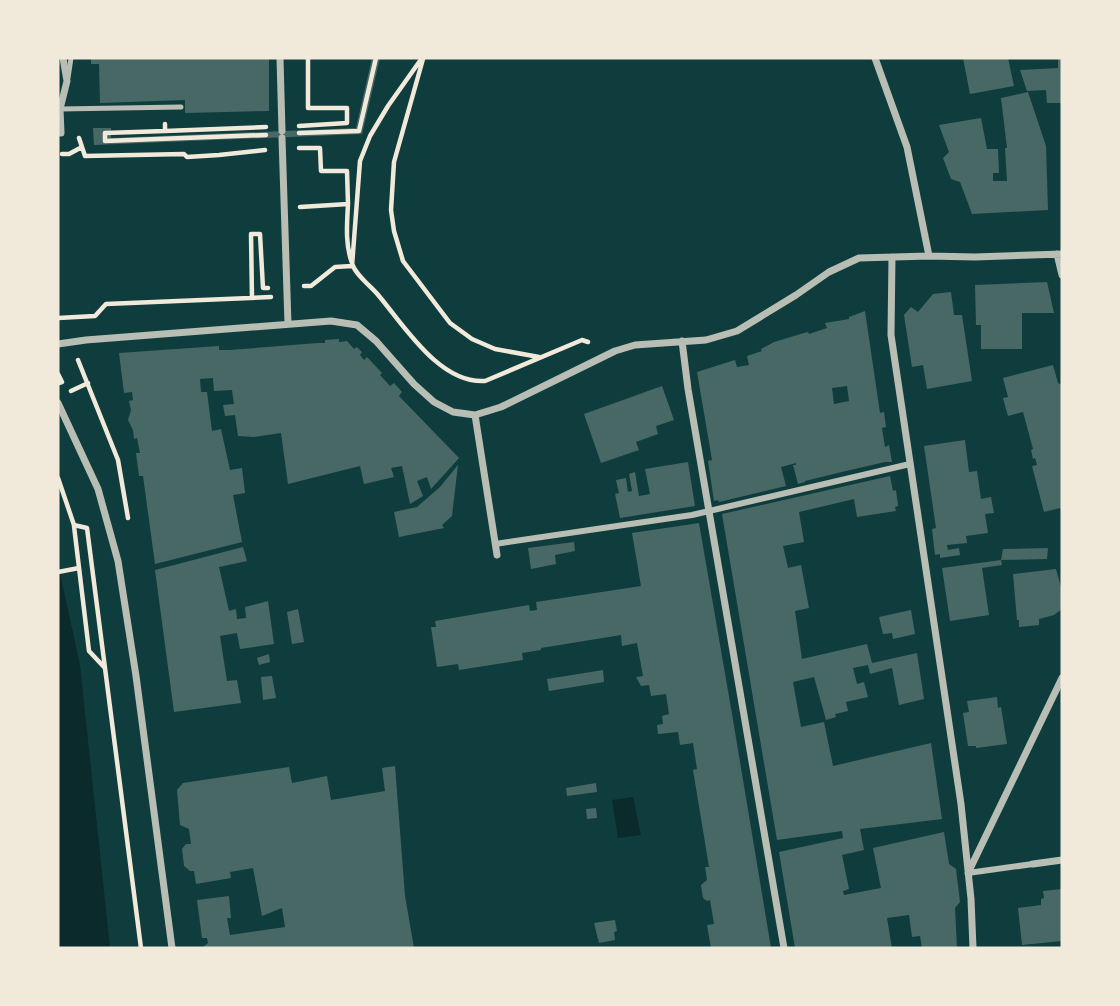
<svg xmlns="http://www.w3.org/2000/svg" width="1120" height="1006" font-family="'PT Sans Narrow',sans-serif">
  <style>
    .water { fill: #0a2a2b }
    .building { fill: #486865; fill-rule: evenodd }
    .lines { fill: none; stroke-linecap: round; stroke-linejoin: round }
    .path { stroke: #f1e9da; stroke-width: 4.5 }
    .service { stroke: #b8beb3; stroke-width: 5 }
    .pedestrian { stroke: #b8beb3; stroke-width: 6 }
    .minor { stroke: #b8beb3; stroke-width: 7 }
  </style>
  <rect width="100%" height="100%" fill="#0f3d3e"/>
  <path class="water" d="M58,564L80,665L110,948H58Z
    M633,797L641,835L618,838L612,800Z"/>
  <path class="building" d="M91,58H269V111L185,113V100L100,103L99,64H91Z
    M372,58H380L362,134L94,145L93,128H111V138L356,128Z
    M963,58H1008L1014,86L970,94Z
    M1058,58H1062V103H1047L1046,90L1027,91L1020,70L1058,68Z
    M1028,92L1046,146L1048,210L972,214L960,182L951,179L943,158L949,152L939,125L981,118L987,149H998L999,173H993V181H1007L1005,148H1007L1001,98Z
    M1047,282L1054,313H1022V349H981V325H976L975,285Z
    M951,292L954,315H962L972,381L927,389L923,365L912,367L904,315L911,307L918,312L933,294Z
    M865,311L880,413L884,412L886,427L882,428L885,447L889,445L892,462H885L846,471L805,481V482L798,484L793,465H796V463L781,467L786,486L719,502L718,500L714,501L708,461L712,460L697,372L735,360L737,367L749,365L747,356L762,351L761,349L774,342L804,333L808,332L809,334L827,328L825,323L849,319V317ZM847,386L849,401L834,404L832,388Z
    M339,339V342L347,341L354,349L357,347L362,352L360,355L364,360L367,357L382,373L380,375L390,386L394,383L402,392L399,396L459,458L431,489L427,477L417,481L423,496L410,504L402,466L391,468L394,477L364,484L360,466L288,484L281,433L254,437L238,436L235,415L225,416L223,405L234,404L232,390L214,391L213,378L200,379L201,392H207L212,431L221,429L230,470L242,468L245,493L233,495L242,542L155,564L143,476H139L136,453H140L137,438L134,439L133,430L128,420L131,410L129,401L133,400L132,392L124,393L119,353L219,346V350H229L318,343H325V340Z
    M1053,365L1058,383L1062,385V514L1060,508L1044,512L1032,466L1037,465L1035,458L1033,459L1031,450L1033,449L1023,412L1008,416L1003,398L1008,397L1003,378Z
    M662,386L674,420L656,426L658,434L636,442L639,450L601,463L584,414Z
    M965,440L969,472L977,471L981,499L991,497L994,513L985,514L988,533L966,536L967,543L947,545L948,550L959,548L960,555L940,558V554L935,555L932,529L936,528L924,446Z
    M688,462L695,506L620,518L615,494L619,493L616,480L626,478L628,492L632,491L629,474L635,472L639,496L650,494L645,469Z
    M458,465L452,516L442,525L444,528L399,537L394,512L417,507L440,487Z
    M890,476L893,491L896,490L898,506L895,507L896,511L857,517L854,499L799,512L804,542L783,546L788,568L801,565L809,608L795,611L802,659L867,644L872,663L917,653L924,699L899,705L892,668L870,674L868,665L853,668L857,684L864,682L868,697L846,702L848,711L835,714L836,717L826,720L814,677L793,682L801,727L824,722L833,766L931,743L942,819L860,829L864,850L842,855L849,889L843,891L844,895L881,888L873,848L944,832L949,864L956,869L960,902L955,908L957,948H922L920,936L912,937L909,915L887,918L892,948H795L779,852L843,838L842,831L777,840L722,514Z
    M699,523L732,714L771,948H711L707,925L714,924L710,900L707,901L703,898L701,885L707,880L705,867H709L693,770L697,769L693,743L680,745L678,732L658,734L657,725L663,724L662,716L669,714L666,694L651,696L649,685L641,686L636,677L643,676L637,643L622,646L621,635L541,648V650L522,653L523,660L459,670L458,664L437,667L431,627H436L435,621L529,605L530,611L537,610L536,602L641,586L632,533Z
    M574,542L575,551L555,555L556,564L531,569L528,548Z
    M243,547L247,561L219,567L229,611L236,609L237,619L246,618L245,607L268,601L274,644L240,649L237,633L220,636L227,681L237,680L241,703L174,712L155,570Z
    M1048,548L1047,559L1001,560L1003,549Z
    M1001,560L1002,565L982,568L989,615L950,621L942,568Z
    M1056,569L1062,591V609L1054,615L1039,619V625L1019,627V620H1017L1013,574Z
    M298,609L304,642L292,644L287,612Z
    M911,610L915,634L893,639L892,633L883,634L879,617Z
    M269,654L270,662L259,665L257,658Z
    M603,670L604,682L549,691L547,679Z
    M272,676L276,698L263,700L261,677Z
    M997,697L998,708L1001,707L1007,744L976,748V746H968L963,713L969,712L967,701Z
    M395,766L405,896L414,948H202L208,943L207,938H202L197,900L229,896L231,918H227L230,935L285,927L282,908L262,916L253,868L230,872L231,878L196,884L194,871H190L184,866L182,849L186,844H191L189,829L180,825L177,790L183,783L289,767L292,783L327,776L331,800L385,791L382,768Z
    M596,783L597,792L567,796L566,788Z
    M596,808L597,818L587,819L586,809Z
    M1062,889V941L1022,945L1018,908L1041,905V899L1044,898L1043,891Z
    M615,920L617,931L614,932L615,940L599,943L594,923Z"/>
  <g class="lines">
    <path class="path" d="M423,59L394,162L391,210L394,231L403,261L450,323L472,339L495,349L539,357
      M165,124V131L105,133V141L266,135
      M299,126L347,123V108H308V58
      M165,131L266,127
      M299,133L359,131L376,58
      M79,138L85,156L184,154L187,157L219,155L265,150
      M299,148H320L321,171H347L348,204
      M62,154H69L82,147
      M300,207L348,204C347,224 345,244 352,263C355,275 371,286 379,296C405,327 440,384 485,381L582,340L588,342
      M304,286H311L335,267L352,266L360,161L370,136L388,106L422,58
      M252,298L251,234H260L263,288H268
      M58,318L95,316L106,304L271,297
      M78,360L118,460L128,518
      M58,374L62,382L59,383
      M71,391L88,383
      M58,478L74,525L87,528L141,948
      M74,526L89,651L104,667
      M58,572L79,568"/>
    <path class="service" d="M68,78L71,58
      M60,109L181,107"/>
    <path class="pedestrian" d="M495,544L692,515L910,464
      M968,873L1033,864"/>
    <path class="minor" d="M280,58L282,131
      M875,58L907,147L929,256
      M58,133H61L60,109L67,81L63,58
      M282,138L288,324
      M1057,254L1062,275
      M892,257L891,335L961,804L971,899L973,948
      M682,341L688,389L784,948
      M58,344L86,340L331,321L357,325L376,341L414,384L434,402L453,412L475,415L501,407L615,351L635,345L706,340L737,331L796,295L829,272L859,258L929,256L975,257L1062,254
      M58,403L98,489L118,561L136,676L172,948
      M475,415L497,555
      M1033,864L1062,860
      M968,873L1062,678"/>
  </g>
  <rect width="1120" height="1006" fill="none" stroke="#f1e9da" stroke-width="119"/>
</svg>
